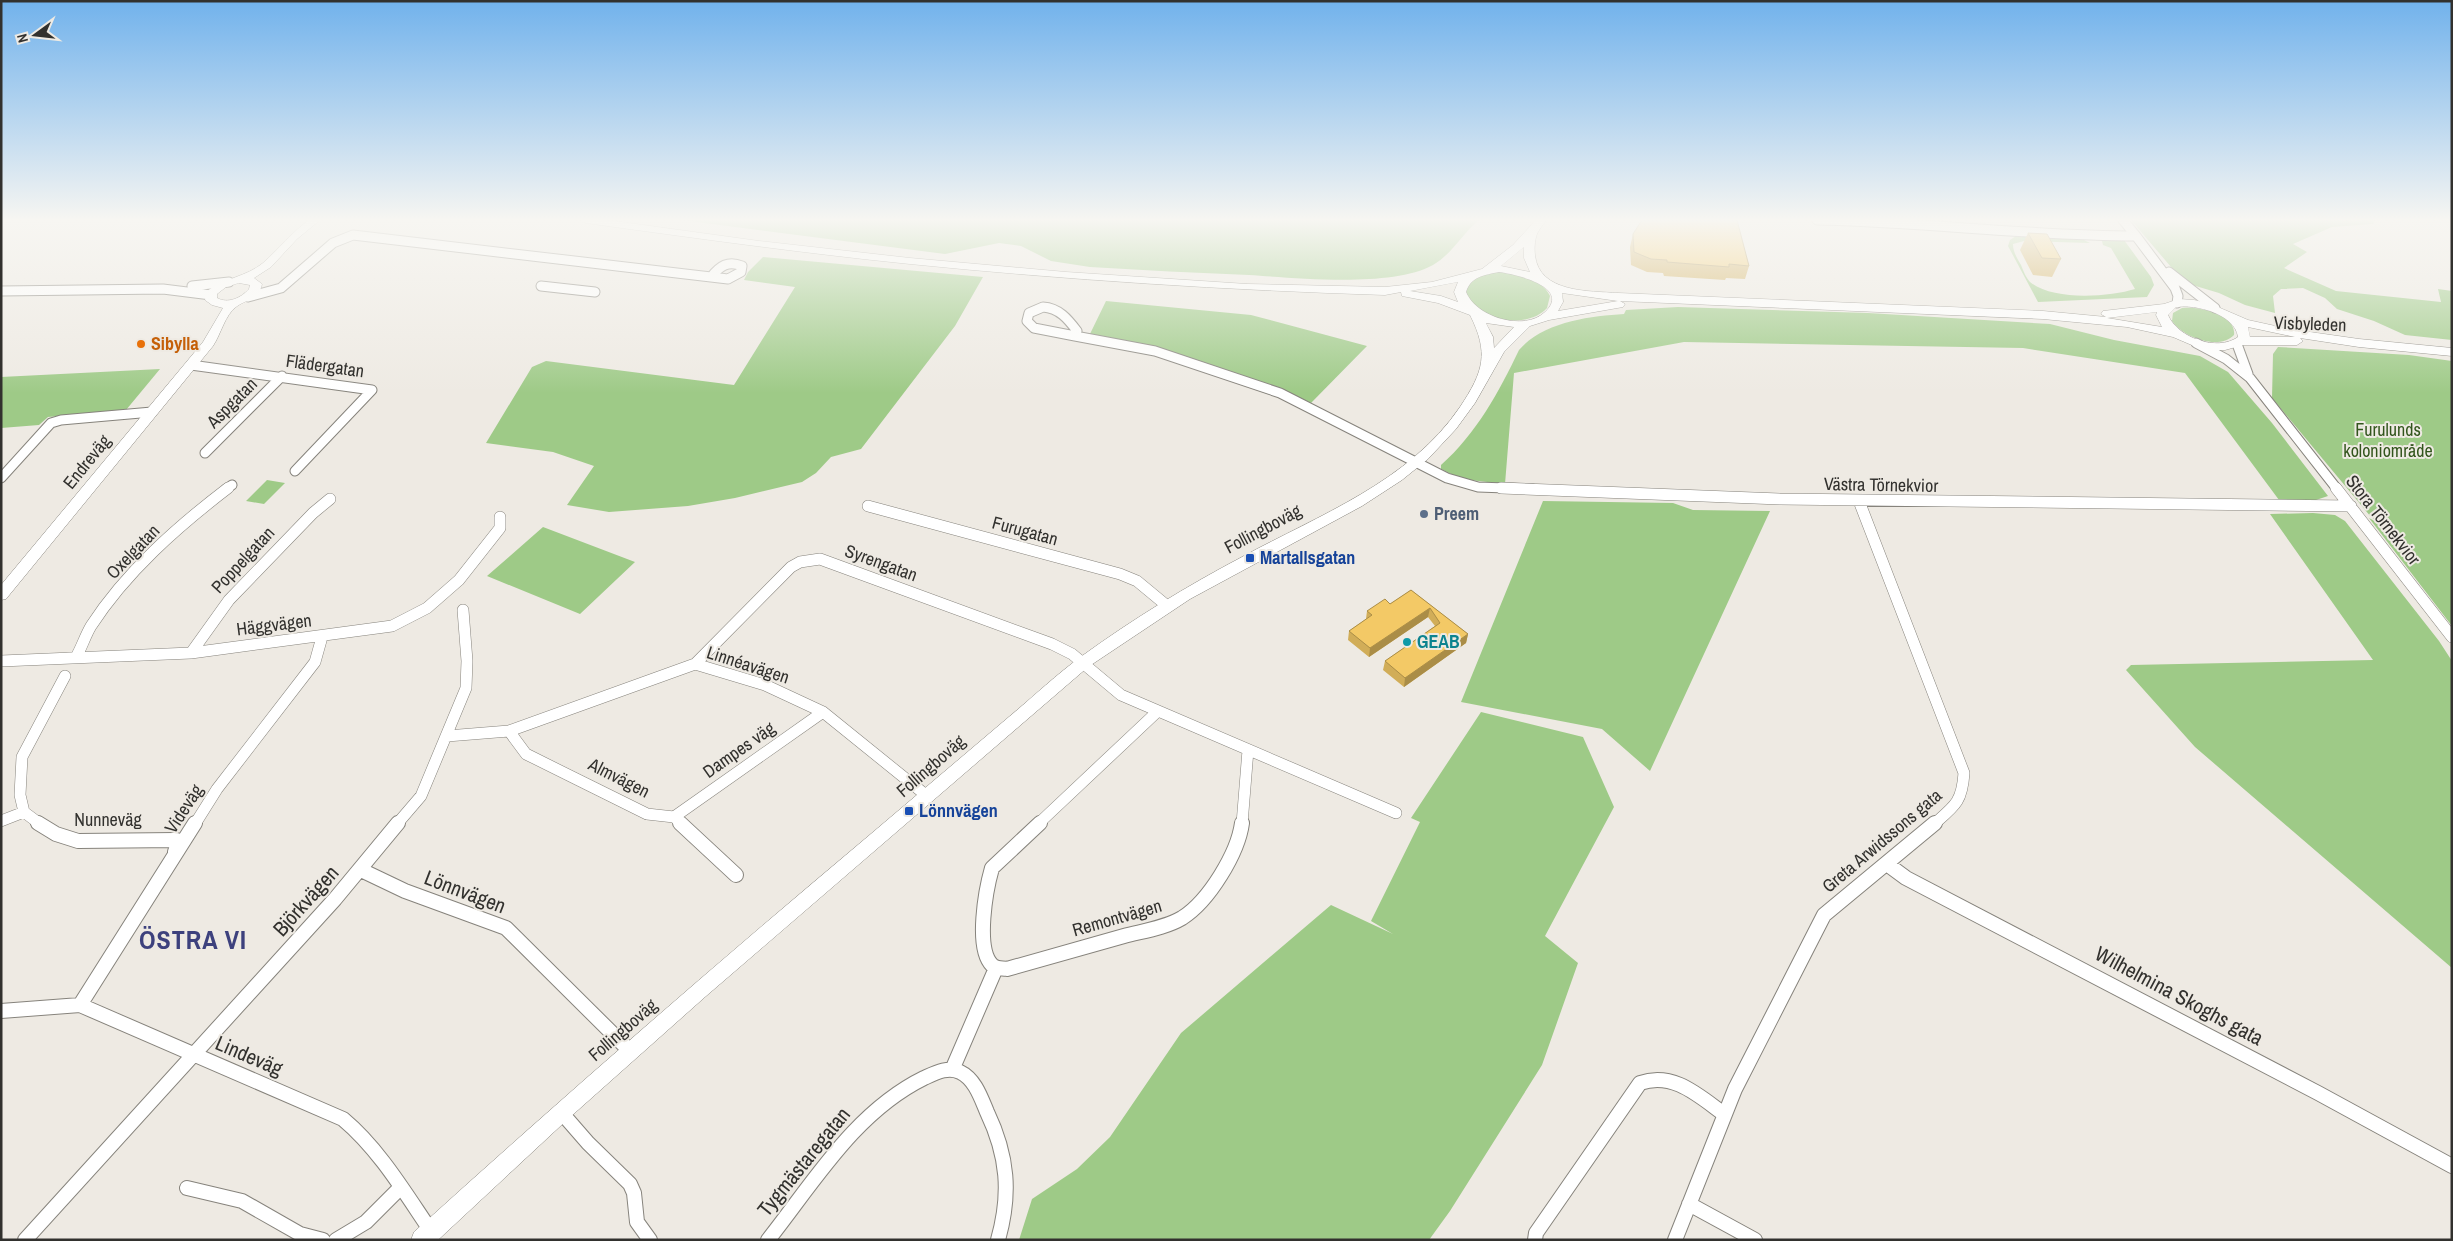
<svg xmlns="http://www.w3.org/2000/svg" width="2453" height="1241" font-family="'Archivo Narrow',sans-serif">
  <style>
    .green { fill: #9eca87 }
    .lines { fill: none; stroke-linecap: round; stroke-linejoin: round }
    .minor-far2-casing { stroke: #86837c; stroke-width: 11 }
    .minor-far1-casing { stroke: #86837c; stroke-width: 12 }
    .minor-casing { stroke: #86837c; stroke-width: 16 }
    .secondary-casing { stroke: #86837c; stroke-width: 1 }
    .minor-far2 { stroke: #fff; stroke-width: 9 }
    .minor-far1 { stroke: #fff; stroke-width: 11 }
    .minor { stroke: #fff; stroke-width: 14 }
    .secondary { fill: #fff; fill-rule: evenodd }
    .wall { fill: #d1ad58 }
    .shaded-wall { fill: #aa8d47 }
    .building { fill: #f3c966; stroke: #aa8d47 }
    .food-dot { fill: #e8710a; stroke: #eeeae3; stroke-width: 2 }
    .service-dot { fill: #5c6f8a; stroke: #eeeae3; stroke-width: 2 }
    .transit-dot { fill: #1a4fb4; stroke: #eeeae3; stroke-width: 2 }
    .culture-dot { fill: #0f9aa8; stroke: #eeeae3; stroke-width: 2 }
    .labels { text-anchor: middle; stroke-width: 4; stroke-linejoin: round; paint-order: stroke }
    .street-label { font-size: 18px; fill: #32312e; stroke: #eeeae3 }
    .food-label { font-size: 18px; font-weight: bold; fill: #c56008; stroke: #eeeae3; text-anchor: start }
    .park-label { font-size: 18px; fill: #32551c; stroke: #eeeae3 }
    .service-label { font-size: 18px; font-weight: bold; fill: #4e5e75; stroke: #eeeae3; text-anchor: start }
    .transit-label { font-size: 18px; font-weight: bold; fill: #164399; stroke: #eeeae3; text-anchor: start }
    .culture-label { font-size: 18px; font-weight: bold; fill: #0d838f; stroke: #eeeae3; text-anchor: start }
    .near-street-label { font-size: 21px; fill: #32312e; stroke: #eeeae3 }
    .near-district-label { font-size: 26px; font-weight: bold; letter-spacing: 1px; fill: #3d417d; stroke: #eeeae3 }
  </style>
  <rect width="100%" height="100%" fill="#eeeae3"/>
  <path class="green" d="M681,220H1479C1463,233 1452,254 1433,265C1391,288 1298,278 1249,275C1196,273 1143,270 1090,267L1051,261L1021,246L999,243L945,254Z
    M2131,220H2375L2373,224L2332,227L2293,244L2307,252L2284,268L2336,291L2441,302L2438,289L2452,291V340L2405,335L2374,321L2337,309L2325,298L2303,288L2281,289L2273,296L2275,313L2245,305L2219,293L2189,284L2171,267Z
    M2016,236L2082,239L2090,243L2024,241L2013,244C2013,252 2017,258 2021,265C2023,270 2026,278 2030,282C2052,301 2109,297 2135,289L2111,248L2103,245L2102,241L2124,240L2151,277L2154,285L2147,297L2038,302L2008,246L2010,240Z
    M763,257L983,277L955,326L861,449L831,457L816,473L802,482L735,498L688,506L609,512L567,505L594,466L553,452L486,443L532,367L546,361L734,385L795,287L744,280L748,272Z
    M1495,272C1513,271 1542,278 1550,296L1547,308C1532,325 1499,323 1481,312C1475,309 1470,299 1466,293C1468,279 1482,275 1495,272Z
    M1106,301L1251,315L1367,346L1311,403L1296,396L1153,348L1089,336Z
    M1678,307L1868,313L2050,324L2114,340L2200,356L2228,372L2272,423L2328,496L2316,500H2279L2185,373L2023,348L1684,342L1514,373L1505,484L1461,479L1441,469V465C1476,434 1499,392 1519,350C1543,322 1590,316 1624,314L1626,310Z
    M2182,308C2197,306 2237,314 2234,335C2218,351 2183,337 2172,321L2173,313Z
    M2278,347L2409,355L2452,361V626L2369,518L2384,526L2371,517L2272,398L2273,354Z
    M160,369L126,410L48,417L39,425L1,428V377Z
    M267,480L285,483L264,504L246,501Z
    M1543,501L1673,503L1693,510L1770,511L1650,771L1602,729L1461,702Z
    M2313,513L2335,515L2345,521L2439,641L2452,661V968L2195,747L2126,670L2131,665L2373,660L2270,514Z
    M543,527L635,562L580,614L487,576Z
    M1481,712L1583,737L1614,807L1545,936L1578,963L1542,1065L1450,1211L1429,1240H1019L1032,1199L1077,1169L1110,1137L1181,1033L1331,905L1393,934L1371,921L1420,822L1411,818Z"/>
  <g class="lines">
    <g class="minor-far2-casing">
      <path id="minor-far2" d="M1817,220C1924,222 2030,236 2136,236L2175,288L2178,296L2177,303
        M2123,220L2136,236
        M2169,272L2215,308
        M192,286L229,282
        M541,286L595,292
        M1,291L163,289L211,295
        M248,297L281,288L333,243L353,235L728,279L741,272L742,266C728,260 720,266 711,277
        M1043,307C1059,308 1068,319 1077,331L1075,336L1034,328L1027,321L1029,313Z
        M1075,336L1155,351L1280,393L1447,478L1478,487L1533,489
        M2196,343L2226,359L2250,378L2337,489
        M2237,344L2248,374
        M191,365L372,390L295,471
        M205,453L282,376
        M1,478L51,423L61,420L152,412
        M226,489L232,485"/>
    </g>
    <g class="minor-far1-casing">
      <path id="minor-far1" d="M1501,488L1780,499L2351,506
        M2336,488L2452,637
        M1859,501L1964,773C1962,802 1955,806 1934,824
        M868,506L1120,574L1137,581L1166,605
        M191,653L229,600L313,513L330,499
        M76,657C82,647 85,636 91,626C126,572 177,527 228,488
        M1,661L191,653L392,626L427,608L459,580L500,528V517
        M695,664L791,567L800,562L820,559L1052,644L1072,654L1121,695L1396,813
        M509,731L526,754L647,814L674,817L682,824
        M447,736L509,731L695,664L765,685L823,712L927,796
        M674,817L823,712
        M1,821L24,812
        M40,824L24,812L20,795L22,757L65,676
        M195,824L217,789L315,662L322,637
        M397,824L421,796L466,688L467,661L463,610
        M1038,824L1158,711
        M1242,824L1248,750"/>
    </g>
    <g class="minor-casing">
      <path id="minor" d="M38,823L56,834L78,841L176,840L179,841L175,852
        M680,823L736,875
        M1040,823L992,868C986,889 975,948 992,965C996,969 1002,968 1007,969C1046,958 1085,947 1124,936C1143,931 1165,928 1182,918C1209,901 1238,853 1242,823
        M1887,864L1906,878L2318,1093L2452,1166
        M361,870L405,891L506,928L630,1051
        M80,1005L195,823
        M1,1011L80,1005L343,1119C379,1149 405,1193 431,1231
        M952,1070L996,968
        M561,1112L588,1143L630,1184L634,1193L637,1222L650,1240
        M187,1188L242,1201L300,1234L323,1240
        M1689,1204L1755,1240
        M25,1240L335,899L398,823
        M336,1240L366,1222L401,1187
        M768,1240C814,1182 855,1112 924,1078C935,1073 948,1066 960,1072C975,1079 981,1098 987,1112C1008,1156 1011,1194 998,1240
        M1535,1240L1536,1233L1640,1083C1673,1071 1699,1096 1724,1114
        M1675,1240L1735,1089L1824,915L1935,823"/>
    </g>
    <g class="secondary-casing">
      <path id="secondary" d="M309,220H320L297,239L271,267L254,278L262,284C259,300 246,299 236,307C225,315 221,334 213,346L6,599L1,600V585L203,342L223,308L212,305L205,300L207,291C224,278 246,277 263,263C279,249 291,233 309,220ZM239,283L250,285L249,289C241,298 228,304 217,298V294L226,287Z
        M581,220H607L759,241L910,258L1066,272L1247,284L1385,287L1432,282L1482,269L1513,245L1536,220H1546C1544,224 1540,228 1538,232C1535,237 1534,248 1535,255C1539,293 1589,291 1618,293L2043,311L2106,317L2101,314L2103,311L2164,304L2179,299L2194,300L2211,304L2248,320L2289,329L2359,339L2452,348V356L2359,347L2300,338L2303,341L2297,345H2243L2225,350H2212L2194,346L2173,337L2127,327L2043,319L1620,301L1625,304L1623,307L1549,320L1530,326L1504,352L1475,403L1456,429L1428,459L1402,480L1362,506L1190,599L1088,667L705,997L568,1119L438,1240H411L414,1232C564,1096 717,963 872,833C918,794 964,755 1010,716C1034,696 1057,674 1082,656C1133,619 1187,586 1242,557C1319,515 1409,482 1460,407C1484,371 1489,353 1470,315L1438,303L1402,296L1401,292L1385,295C1226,290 1068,280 910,264C802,253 694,238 586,223ZM1524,247V258L1530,272L1501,266ZM1499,272C1515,274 1572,287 1545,312C1524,332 1476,317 1466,292C1471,276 1485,275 1499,272ZM1458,282L1454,292L1458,302L1441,296L1410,291ZM1562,293L1618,301L1558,311L1563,302ZM2176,307C2196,304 2235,314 2238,337C2217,352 2178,338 2168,315ZM2157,312L2156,315L2162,327L2107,318ZM1486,323L1514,327L1494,348L1493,337ZM2248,327L2295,337H2250Z"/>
    </g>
    <use href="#minor-far2" class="minor-far2"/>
    <use href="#minor-far1" class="minor-far1"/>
    <use href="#minor" class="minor"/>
    <use href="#secondary" class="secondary"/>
  </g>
  <path class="wall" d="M2028,233L2061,259L2052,277L2033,275L2020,250Z
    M1633,234L1749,266L1745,279L1726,278L1725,280L1664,276L1663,273L1647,272L1631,265L1630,247Z
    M1411,590L1468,634L1466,643L1404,687L1383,670L1385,661L1435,626L1428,617L1369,657L1348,640L1349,631L1366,619L1367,611L1390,604Z"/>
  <path class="shaded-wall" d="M1430,608L1428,617L1369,657L1370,648Z
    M1468,634L1466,643L1404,687L1405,678Z"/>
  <path class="building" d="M1642,220H1737L1749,266L1729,264V267L1667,262V260L1651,259L1634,252L1633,234Z
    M2028,233L2047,234L2061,259L2042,258Z
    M1411,590L1468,634L1405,678L1385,661L1440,623L1430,608L1370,648L1349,631L1372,615L1367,611L1385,599L1390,604Z"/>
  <linearGradient id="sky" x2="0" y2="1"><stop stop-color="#71b2ec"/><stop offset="0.56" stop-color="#f7f6f2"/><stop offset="1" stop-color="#f7f6f2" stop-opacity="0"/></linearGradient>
  <rect width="2453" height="393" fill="url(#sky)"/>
  <circle class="food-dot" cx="141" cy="344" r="5"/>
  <circle class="service-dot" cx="1424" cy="514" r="5"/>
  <g class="transit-dot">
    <rect x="1245" y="553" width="10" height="10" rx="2.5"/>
    <rect x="904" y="806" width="10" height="10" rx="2.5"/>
  </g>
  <circle class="culture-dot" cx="1407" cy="642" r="5"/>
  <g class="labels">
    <g class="street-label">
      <text transform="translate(2310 324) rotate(2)" y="6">Visbyleden</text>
      <text transform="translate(325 366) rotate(8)" y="6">Flädergatan</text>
      <text transform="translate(232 403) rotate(-45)" y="6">Aspgatan</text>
      <text transform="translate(87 462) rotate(-51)" y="6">Endreväg</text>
      <text transform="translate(1881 485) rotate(1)" y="6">Västra Törnekvior</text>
      <text transform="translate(2383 520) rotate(52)" y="6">Stora Törnekvior</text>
      <text transform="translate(1263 529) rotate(-28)" y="6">Follingboväg</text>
      <text transform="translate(1025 531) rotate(15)" y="6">Furugatan</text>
      <text transform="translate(133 552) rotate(-46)" y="6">Oxelgatan</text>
      <text transform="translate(243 560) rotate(-47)" y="6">Poppelgatan</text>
      <text transform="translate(881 563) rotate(20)" y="6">Syrengatan</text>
      <text transform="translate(274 625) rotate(-7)" y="6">Häggvägen</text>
      <text transform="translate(748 665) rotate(18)" y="6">Linnéavägen</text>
      <text transform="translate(739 750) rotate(-35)" y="6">Dampes väg</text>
      <text transform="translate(931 766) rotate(-41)" y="6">Follingboväg</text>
      <text transform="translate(619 778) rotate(27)" y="6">Almvägen</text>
      <text transform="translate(184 809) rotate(-57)" y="6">Videväg</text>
      <text x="108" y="826">Nunneväg</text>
      <text transform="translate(1882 841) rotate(-40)" y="6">Greta Arwidssons gata</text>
      <text transform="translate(1117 918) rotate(-16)" y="6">Remontvägen</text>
      <text transform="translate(623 1030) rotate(-41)" y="6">Follingboväg</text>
    </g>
    <g class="food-label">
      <text x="151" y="350">Sibylla</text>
    </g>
    <g class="park-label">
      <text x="2388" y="436">Furulunds<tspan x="2388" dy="21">koloniområde</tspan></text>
    </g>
    <g class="service-label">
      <text x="1434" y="520">Preem</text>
    </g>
    <g class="transit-label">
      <text x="1260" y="564">Martallsgatan</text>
      <text x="919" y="817">Lönnvägen</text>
    </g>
    <g class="culture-label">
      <text x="1417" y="648">GEAB</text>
    </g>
    <g class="near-street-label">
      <text transform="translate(465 892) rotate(21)" y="7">Lönnvägen</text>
      <text transform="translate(306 901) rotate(-48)" y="7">Björkvägen</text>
      <text transform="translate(2179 996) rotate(28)" y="7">Wilhelmina Skoghs gata</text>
      <text transform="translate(249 1056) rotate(23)" y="7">Lindeväg</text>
      <text transform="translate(804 1162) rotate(-51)" y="7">Tygmästaregatan</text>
    </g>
    <g class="near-district-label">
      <text x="193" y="949">ÖSTRA VI</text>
    </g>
  </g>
  <rect width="2453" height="1241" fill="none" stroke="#32312e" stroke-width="5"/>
  <g transform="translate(35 35) rotate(255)" stroke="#eeeae3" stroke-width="4" paint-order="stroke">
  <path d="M0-4L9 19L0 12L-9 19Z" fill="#32312e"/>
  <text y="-8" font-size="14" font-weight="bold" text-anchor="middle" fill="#32312e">N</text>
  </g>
</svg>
